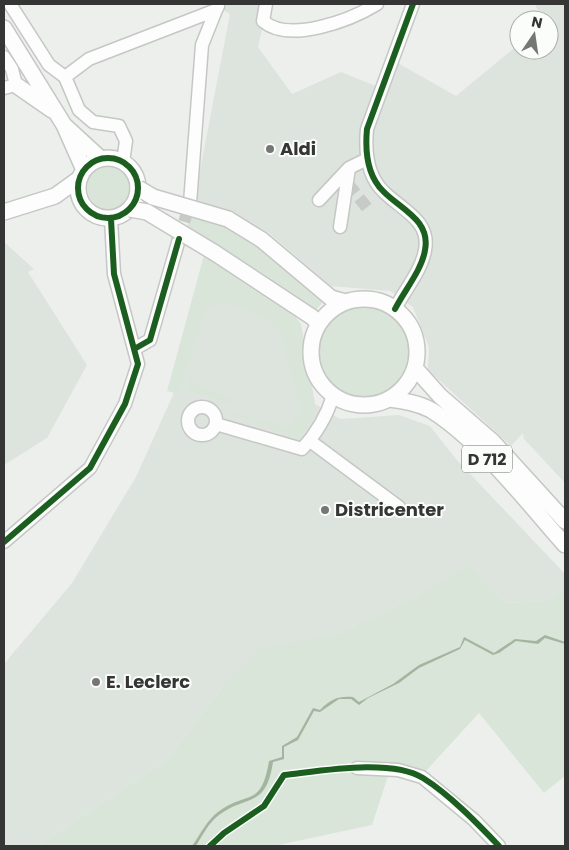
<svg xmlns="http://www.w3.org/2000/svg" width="569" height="850" font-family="Poppins,sans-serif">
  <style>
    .built { fill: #dde3dd }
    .green { fill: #dae5d9 }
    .water { fill: #a2b69f }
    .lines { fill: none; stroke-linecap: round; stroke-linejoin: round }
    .minor-tunnel { stroke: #c8cac8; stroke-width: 12; stroke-dasharray: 12 6; stroke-linecap: butt }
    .minor-casing { stroke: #c5c7c5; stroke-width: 15 }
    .major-casing { stroke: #c5c7c5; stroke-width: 18 }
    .minor { stroke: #fcfdfc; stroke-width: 12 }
    .major { stroke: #fcfdfc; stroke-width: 15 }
    .major-bridge-casing { stroke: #c5c7c5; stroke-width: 18; stroke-linecap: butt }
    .major-bridge { stroke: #fcfdfc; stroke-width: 15 }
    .cycleway-casing { stroke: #fafdf9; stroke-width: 9 }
    .cycleway { stroke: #1b5e20; stroke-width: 6 }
    .poi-dot { fill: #757675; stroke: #fafdf9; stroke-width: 2 }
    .labels { text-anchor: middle; stroke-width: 4; stroke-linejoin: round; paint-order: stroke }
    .shield { fill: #fafdf9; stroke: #6f716f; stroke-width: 1 }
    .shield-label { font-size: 16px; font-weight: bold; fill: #343534 }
    .poi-label { font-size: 18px; font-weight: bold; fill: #343534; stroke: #fafdf9; text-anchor: start }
  </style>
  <rect width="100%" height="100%" fill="#edefed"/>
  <path class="built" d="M227,4H268L258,47L292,94L341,72L388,91L396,62L456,96L519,44V50H549V20H542L535,4H565V483L524,439L523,433L511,446L428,370L429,347L413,307L390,291L331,286L269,233L220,209L194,202L230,14L223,10Z
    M4,242L34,269L28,272L87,365L47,438L4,465Z
    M208,273L284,320L307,399L340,419L399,415L430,426L456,459L565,574V586L547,601L505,603L468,567L417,595L339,633L310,640L221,689L166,760L37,846H4V664L72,583L136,477L173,395Z"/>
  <path class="green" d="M87 187a22 22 0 1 1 44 0a22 22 0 1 1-44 0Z
    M191,214C245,227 282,266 323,302L316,310L187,227Z
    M204,255C234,274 281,295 301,324L315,403L310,422L301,435L294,437L231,413L232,411L287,428L301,412L279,329C270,318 235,303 221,304C216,305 210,308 206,309L178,394L167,391Z
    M319 352a45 45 0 1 1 90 0a45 45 0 1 1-90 0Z
    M190,374L194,375L192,382L232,400L230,403L192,392L187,384Z
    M468,566L505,603L547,601L565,586V776L544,793L479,713L424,773L388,776L372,825L274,846H37L166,760L221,689L260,649L339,633L417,595Z"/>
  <path class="water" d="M545,635L565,642V644L545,638L538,644L516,641L499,653L493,655L465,640L460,649L419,668L399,683L368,698L359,705L351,699H339L320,712L314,711L298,740L284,747V759L273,762C266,809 247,794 219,815C209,822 202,836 196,846H192C200,835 207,820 218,812C247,790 261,809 269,761L282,757V746L297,737L313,708L320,710C331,699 338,696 353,697L359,702L393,684L419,665L460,647L464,637L494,653L515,639L536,641Z"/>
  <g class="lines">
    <path class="minor-tunnel" d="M348,184L368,209
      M179,239L190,203"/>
    <g class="minor-casing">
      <path id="minor" d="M10,4L49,65L65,77L79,110L93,122L119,126L126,141L123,162
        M266,4L263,21C289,44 351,20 377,4
        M4,57L12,69L16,85L4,88
        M65,77L89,59L216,10L218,6
        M319,200L349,168L367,159
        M190,203L202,45L216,10
        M340,227L349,168
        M395,309C404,291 422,270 425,250C431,220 400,209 383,191C367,175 365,150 367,129L413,4
        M136,348L150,340L179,239
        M188 421a14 14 0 1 1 28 0a14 14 0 1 1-28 0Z
        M216,424L302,449C316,434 327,415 333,396
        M310,441L399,507
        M4,542L90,468L125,404L138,364L114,274L111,219
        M357,768L398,770L422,777L474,820L499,846"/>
    </g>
    <g class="major-casing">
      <path id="major" d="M4,28L64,125L84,170
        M16,85L52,110
        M65,126L101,159
        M78 188a30 30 0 1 1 60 0a30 30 0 1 1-60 0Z
        M4,212L55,196L80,178
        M228,219L262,240L331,298L345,302
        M215,253L312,317L319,324
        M311 352a53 53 0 1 1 106 0a53 53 0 1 1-106 0Z
        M415,368L440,396L493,442L565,521
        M390,399C404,401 418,403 431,410C478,439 528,503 565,545"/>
    </g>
    <use href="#minor" class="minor"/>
    <use href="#major" class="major"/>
    <g class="major-bridge-casing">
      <path id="major-bridge" d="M138,188L153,197L228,219
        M130,209L147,212L215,253"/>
    </g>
    <use href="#major-bridge" class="major-bridge"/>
    <g class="cycleway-casing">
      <path id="cycleway" d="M78 188a30 30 0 1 1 60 0a30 30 0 1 1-60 0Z
        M395,309C404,291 422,270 425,250C431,220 400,209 383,191C367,175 365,150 367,129L413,4
        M136,348L150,340L179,239
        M4,542L90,468L125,404L138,364L114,274L111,219
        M210,846L224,833L264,806L284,775C320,771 391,758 423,778C450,795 477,823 499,846"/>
    </g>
    <use href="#cycleway" class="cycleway"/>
  </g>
  <g class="poi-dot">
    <circle cx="270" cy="149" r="5"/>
    <circle cx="325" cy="510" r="5"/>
    <circle cx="96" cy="682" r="5"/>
  </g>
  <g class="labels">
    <rect class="shield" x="462" y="445.5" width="50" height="27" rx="4"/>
    <g class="shield-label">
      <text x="487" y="465">D 712</text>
    </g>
    <g class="poi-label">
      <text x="280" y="155">Aldi</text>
      <text x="335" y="516">Districenter</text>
      <text x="106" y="688">E. Leclerc</text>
    </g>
  </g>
  <rect width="569" height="850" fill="none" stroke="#343534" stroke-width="10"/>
  <g transform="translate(534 35) rotate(13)"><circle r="24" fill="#fafdf9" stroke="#abadaa"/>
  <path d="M0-4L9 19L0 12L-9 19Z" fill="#757675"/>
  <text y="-8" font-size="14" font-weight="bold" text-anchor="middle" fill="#343534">N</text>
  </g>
</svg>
